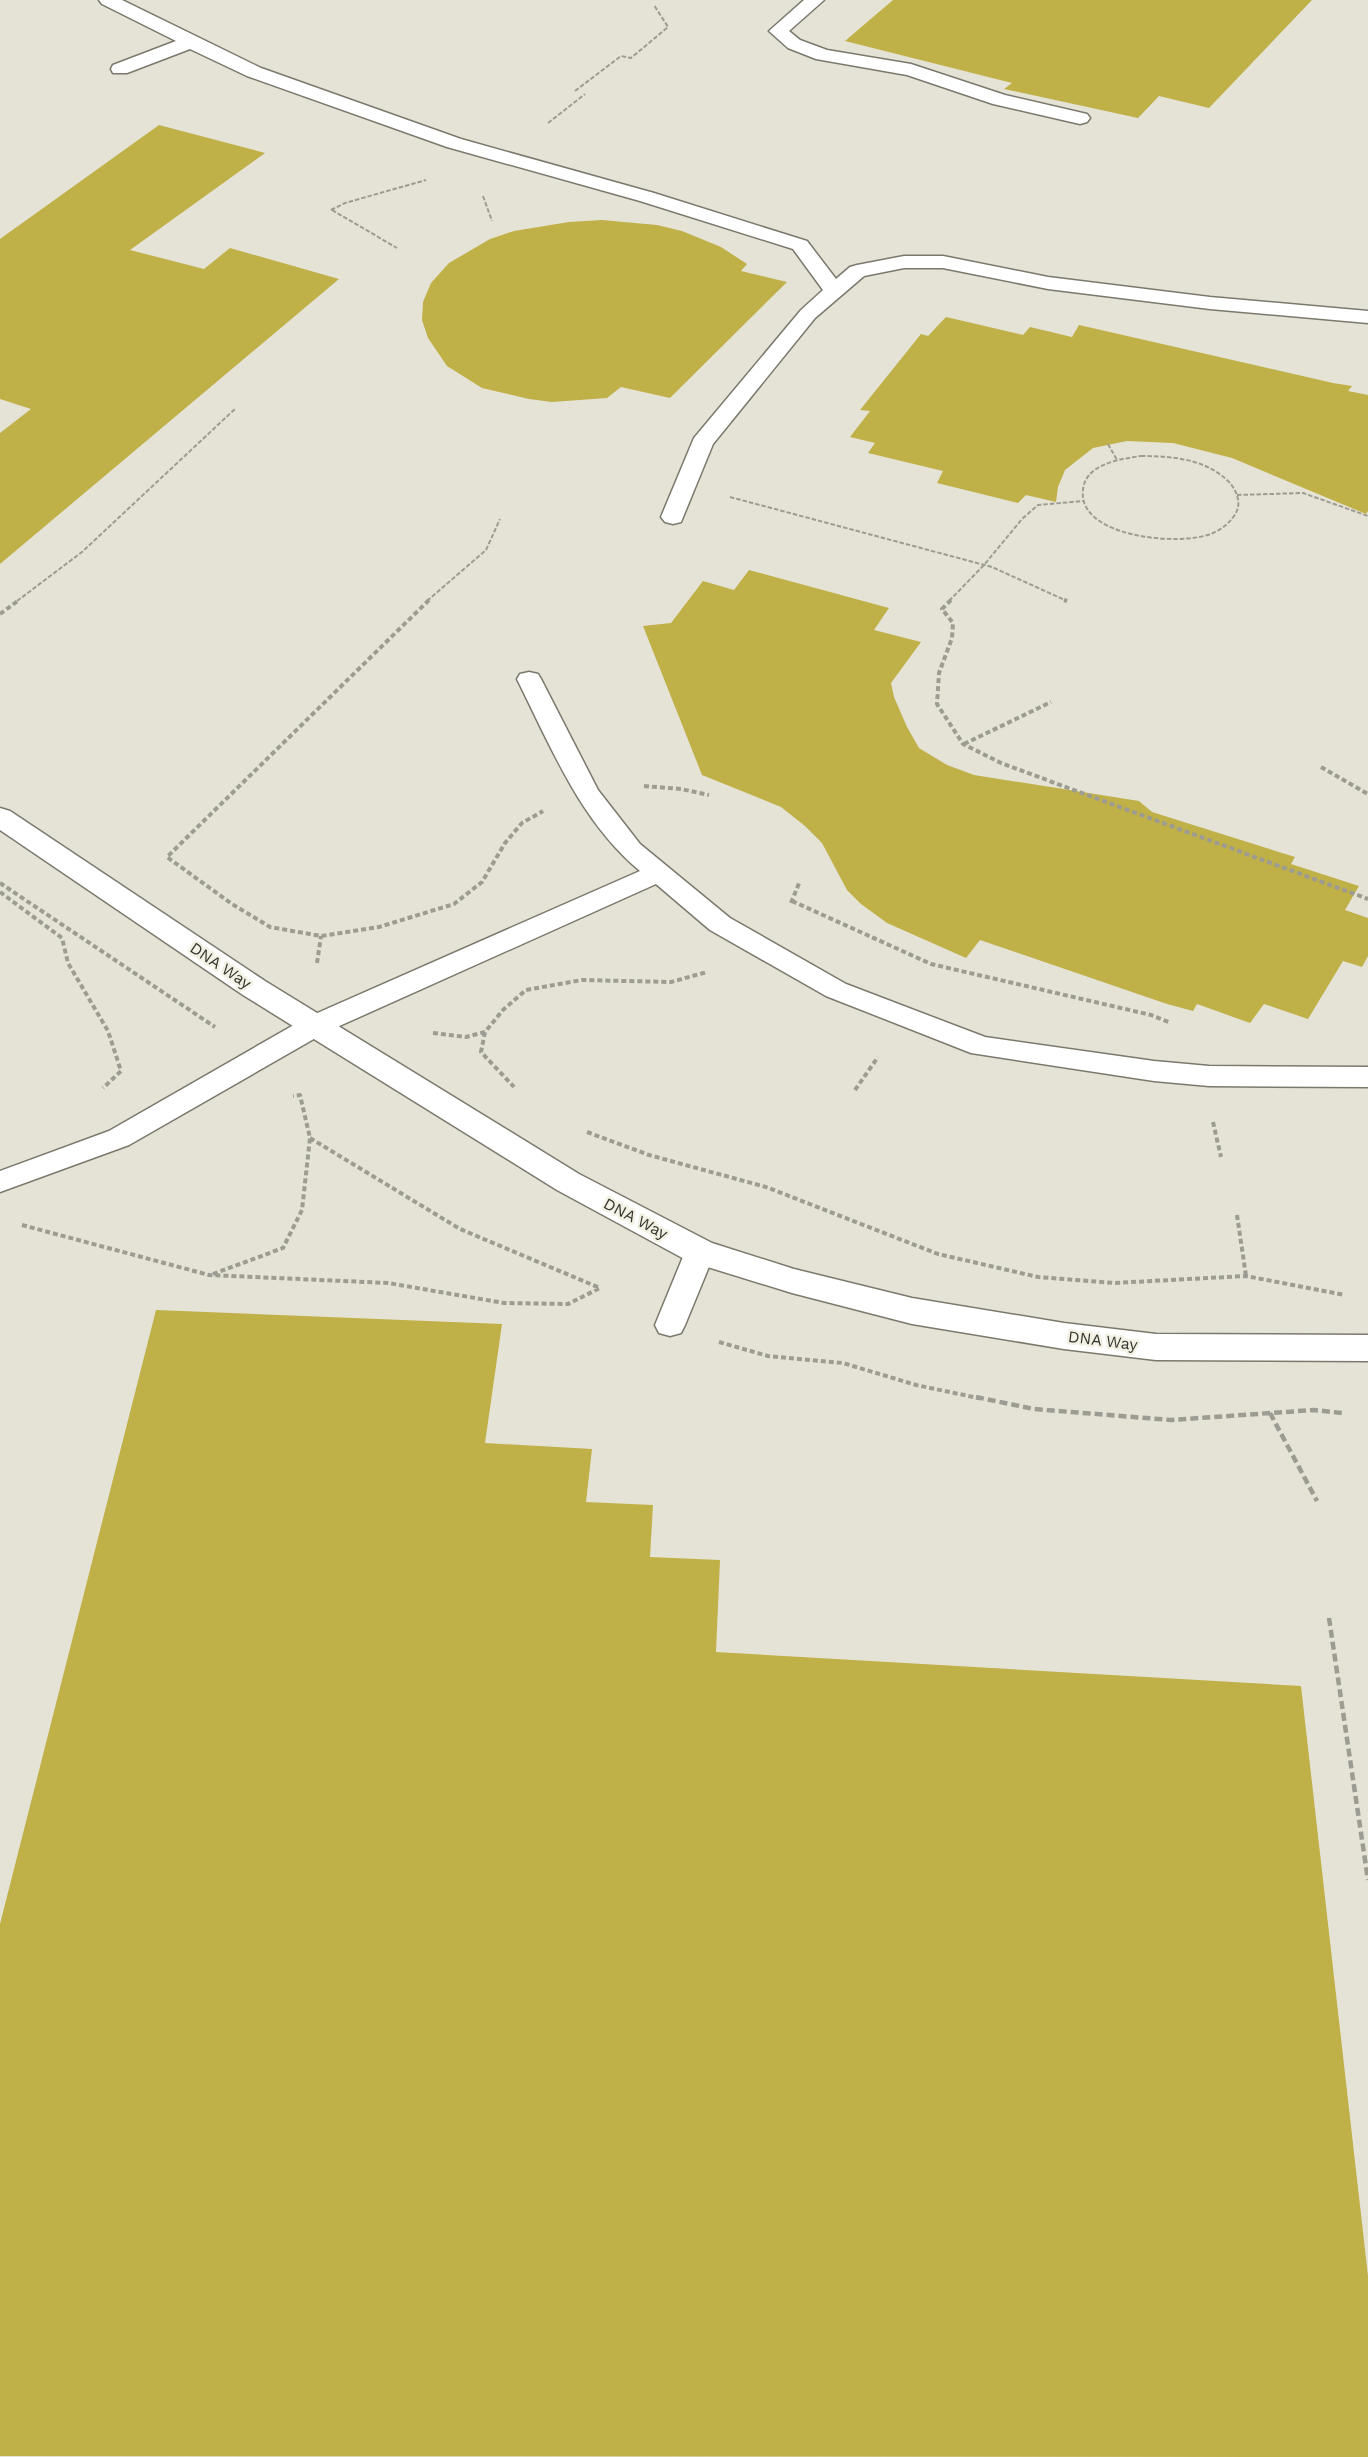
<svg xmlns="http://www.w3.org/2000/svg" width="1368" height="2457" font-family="'Work Sans',sans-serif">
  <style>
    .building { fill: #c0b048 }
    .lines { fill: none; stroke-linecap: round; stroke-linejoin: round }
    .lane-casing { stroke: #7b796d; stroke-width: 3 }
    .secondary-casing { stroke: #7b796d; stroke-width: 3 }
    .path-far2 { stroke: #9d9c92; stroke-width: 2; stroke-dasharray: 4.5 2; stroke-linecap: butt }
    .path-far1 { stroke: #9d9c92; stroke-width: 4; stroke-dasharray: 5 3; stroke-linecap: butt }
    .path { stroke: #9d9c92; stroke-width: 4.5; stroke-dasharray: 8 4; stroke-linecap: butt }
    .lane { fill: #fff; fill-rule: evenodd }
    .secondary { fill: #fff; fill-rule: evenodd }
    .labels { text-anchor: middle; stroke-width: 5; stroke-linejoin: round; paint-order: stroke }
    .street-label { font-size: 16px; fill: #35342f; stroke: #f2f1e3 }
  </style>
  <rect width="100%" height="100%" fill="#e5e3d6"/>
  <path class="building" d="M893,0H1312L1209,108L1159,96L1138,118L1004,89L1012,83L845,41Z
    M159,125L265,153L130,250L204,269L230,248L339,279L0,564V433L31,409L0,399V239Z
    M602,220L657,225L682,231L721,247L747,264L741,271L787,282L670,398L621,387L607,398L552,402L529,399L482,388L447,366L428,338L422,320L423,302L431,283L449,263L490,239L514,231L569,222Z
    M946,317L1023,335L1030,327L1072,337L1079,325L1333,383L1352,386L1348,391L1368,395V511L1366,514L1232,458L1173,443L1127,441L1093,448L1065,470L1058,487L1056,502L1026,495L1018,503L937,483L943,471L868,453L875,443L850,437L870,411L860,410L921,334L928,336Z
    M749,570L889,608L874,630L921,642L891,683L894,697L907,727L919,748L947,765L974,775L1139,801L1152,812L1295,857L1291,864L1359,886L1345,910L1368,918V956L1362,967L1343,961L1308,1019L1264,1004L1250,1023L1197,1004L1193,1011L1167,1004L980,940L966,958L887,923L861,904L847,890L822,843L805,826L781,807L702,775L643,626L671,623L703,581L734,590Z
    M156,1310L502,1324L485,1443L592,1449L586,1502L653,1505L650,1557L720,1560L716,1652L1301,1686L1368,2276V2457L0,2456V1924Z"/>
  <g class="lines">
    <g class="lane-casing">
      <path id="lane" d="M99,0H122L261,68L461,139L654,193L807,241L836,279L850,267L857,265L904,256H943L1048,277L1210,297L1368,311V323L1210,309L1048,289L943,268H904L864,276L815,318L713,444L681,522L673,524L665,522L661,517L694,438L801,310L823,290L793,249L640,201L447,147L247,76L190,49L127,73H113L111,69L113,65L176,41L102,4Z
        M804,0H824L789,31L800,40L827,50L911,64L1005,95L1087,114L1090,118L1087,122L1080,124L993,104L907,75L816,59L788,48L769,31Z
        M529,672L538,674L541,679L598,790L640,844L730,918L846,984L985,1037L1154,1061L1209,1066L1368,1067V1087L1209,1086L1154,1081L971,1053L826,996L710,930L656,884L326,1032L129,1145L0,1192V1171L109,1131L306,1018L640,871C580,821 551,747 517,679L520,674Z
        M700,1241L711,1244L715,1252L685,1325L681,1333L670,1336L659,1333L655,1325L685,1252L689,1244Z"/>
    </g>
    <g class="secondary-casing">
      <path id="secondary" d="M0,808L10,811L265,981L579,1174L712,1243L794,1269L912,1298L1064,1323L1156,1334L1368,1335V1361L1156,1360L1064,1349L912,1324L792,1293L688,1261L557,1190L243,995L0,830Z"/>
    </g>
    <path class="path-far2" d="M575,91L621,56L631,58L668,27L654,5
      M548,123L585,94
      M483,196L492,221
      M331,210L345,203L426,180
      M332,210L397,248
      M1108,444L1117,460
      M1141,456C1173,456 1207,459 1230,483C1238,493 1242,505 1234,516C1228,524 1222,529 1213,533C1183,547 1077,538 1083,490C1085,464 1120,459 1141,456Z
      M1237,495L1303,493L1368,516
      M730,497L992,567L1067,601
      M17,601L82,552L236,408
      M427,601L486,550L500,519
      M949,601L984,565L1022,519L1038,505L1083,501"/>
    <path class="path-far1" d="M429,600L167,857L232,904L270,927L321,936L379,927L454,904L482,882L505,843L522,823L543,811
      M951,600L942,609L953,623L952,638L939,673L937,704L963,744L1001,763L1368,899
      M1064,600L1067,601
      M0,614L19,600
      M964,744L1051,702
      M1321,767L1368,794
      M644,786L681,789L709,795
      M0,883L215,1027
      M0,892L62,938L68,963L108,1031L121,1071L103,1088
      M792,901L931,964L1151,1015L1171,1023
      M791,903L800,881
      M317,963L321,936
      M485,1032L481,1052L514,1087
      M433,1033L466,1037L485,1032L503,1010L526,990L582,980L671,982L707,972
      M855,1090L878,1057
      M1213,1122L1221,1157
      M587,1132L649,1155L766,1187L938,1254L1038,1277L1114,1283L1246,1276L1345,1295
      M310,1138L460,1229L600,1288
      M1237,1215L1246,1276
      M22,1225L209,1275L388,1283L504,1303L568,1304L600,1288
      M213,1274L283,1248L302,1210L310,1138L300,1095L293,1096
      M719,1342L768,1356L843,1363L916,1385L983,1399"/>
    <path class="path" d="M976,1397L1034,1409L1171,1420L1314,1410L1342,1413
      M1270,1413L1317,1501
      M1329,1618L1368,1880"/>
    <use href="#lane" class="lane"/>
    <use href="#secondary" class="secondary"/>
  </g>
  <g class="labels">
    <g class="street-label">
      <text transform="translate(221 965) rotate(34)" y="6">DNA Way</text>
      <text transform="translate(636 1218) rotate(28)" y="6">DNA Way</text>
      <text transform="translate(1103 1340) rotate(7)" y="6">DNA Way</text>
    </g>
  </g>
</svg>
